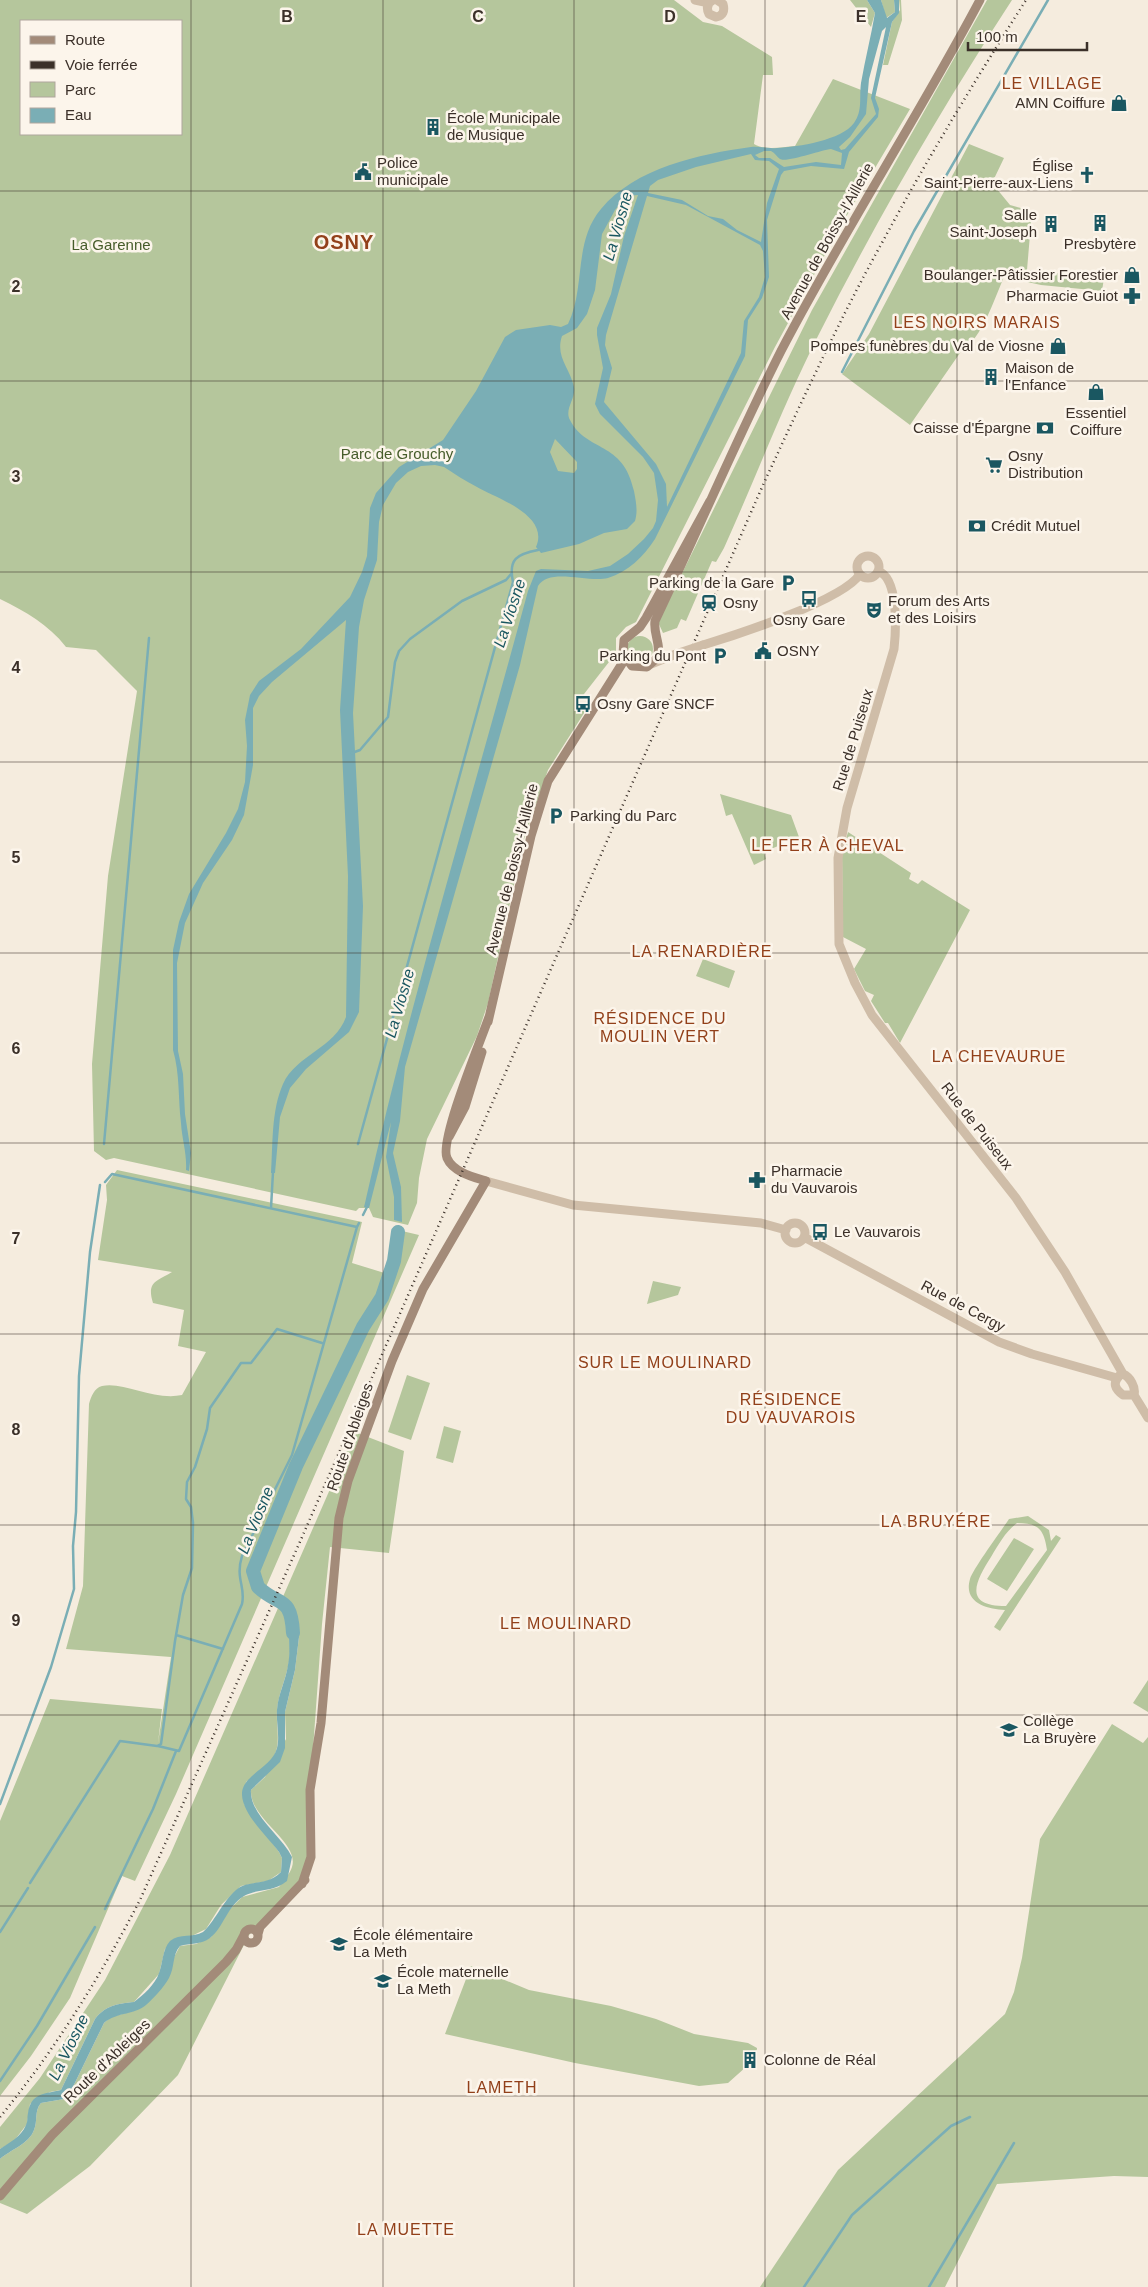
<svg xmlns="http://www.w3.org/2000/svg" width="1148" height="2287" font-family="Helvetica,sans-serif">
  <style>
    .green { fill: #b5c69c; fill-rule: evenodd }
    .water { fill: #7aaeb5; fill-rule: evenodd }
    .lines { fill: none; stroke-linecap: round; stroke-linejoin: round }
    .stream { stroke: #7aaeb5; stroke-width: 2.5 }
    .river { stroke: #7aaeb5; stroke-width: 14 }
    .tertiary { stroke: #cfbda8; stroke-width: 9 }
    .secondary { stroke: #a38b79; stroke-width: 9 }
    .rail { stroke: #3b3029; stroke-width: 2.5; stroke-dasharray: 1 4; stroke-linecap: butt }
    .tertiary-bridge { stroke: #cfbda8; stroke-width: 9 }
    .grid { fill: none; stroke: #3b3029; stroke-width: 1; stroke-opacity: 0.55 }
    .labels { text-anchor: middle; stroke-width: 5; stroke-linejoin: round; paint-order: stroke }
    .poi-label { font-size: 15px; fill: #3b3029; stroke: #fcf5eb; text-anchor: start }
    .street-label { font-size: 15px; fill: #3b3029; stroke: #fcf5eb }
    .park-label { font-size: 15px; fill: #465c2a; stroke: #fcf5eb }
    .neighbourhood-label { font-size: 16px; letter-spacing: 1px; fill: #92401a; stroke: #fcf5eb }
    .water-label { font-size: 16px; font-style: italic; fill: #1a5761; stroke: #fcf5eb }
    .district-label { font-size: 20px; font-weight: bold; letter-spacing: 1px; fill: #92401a; stroke: #fcf5eb }
    .grid-label { font-size: 16px; text-anchor: middle; font-weight: bold; fill: #3b3029; stroke: #fcf5eb; stroke-width: 5; stroke-linejoin: round; paint-order: stroke }
  </style>
  <rect width="100%" height="100%" fill="#f5ecde"/>
  <path class="green" d="M0,0H674L703,22L722,26L772,57L773,75H763L754,144C766,151 782,147 795,146L833,79L910,109L840,227L775,347L636,622L626,627L616,638V653L577,703L586,710L548,770L524,839L488,1003L477,1036L427,1139L419,1178L417,1203L408,1225L373,1217L369,1208H359L356,1211L114,1158L106,1160L94,1151L92,1064L108,876L137,691L96,650L66,647C48,624 26,612 0,599ZM21,21H181V134H21Z
    M850,0H867L875,13L871,27Z
    M881,0H894L895,12L886,18Z
    M899,0H901L902,20L888,65H883L892,22L900,10Z
    M987,0H1012C942,108 877,219 819,334C784,403 756,477 724,548L716,562L712,561L686,621L681,619L677,628L663,633L658,622L812,310Z
    M969,144L1004,158L992,183L1010,205L1032,211L1027,270L1104,278L1102,291L1041,285L1004,277C995,297 982,339 962,350L910,425L842,374L869,334Z
    M627 649a13 13 0 1 1 26 0a13 13 0 1 1-26 0Z
    M720,794L791,815L799,837L764,852L766,859L754,865L732,814L726,816Z
    M848,832L911,873L909,879L918,884L922,880L970,910L900,1043L888,1023H885L871,1001L874,995L865,991L854,969L866,949L843,937L842,853Z
    M703,959L735,971L729,988L696,976Z
    M117,1170L362,1222L352,1263L391,1275L396,1261L402,1231L419,1235L176,1794L135,1881L122,1876L70,1998L31,2056L0,2096V1821L50,1699L162,1709L158,1743L171,1657L66,1649L83,1586L89,1404C91,1397 94,1388 102,1386C123,1381 154,1401 182,1395L206,1352L178,1346L184,1310L153,1303C146,1281 158,1281 172,1272L98,1260L107,1200L106,1185Z
    M653,1281L681,1287L678,1295L647,1304Z
    M407,1375L430,1383L411,1440L388,1432Z
    M444,1426L461,1431L453,1463L436,1458Z
    M355,1432L404,1451L389,1553L330,1547L322,1624L310,1791L314,1846L299,1883L249,1935L178,2075L90,2166L27,2214L0,2203V2159C10,2150 29,2144 34,2130C38,2121 34,2111 41,2103L64,2099L70,2093L104,2023L111,2017L133,2011L173,1959L180,1946L196,1944L211,1937L228,1911L242,1897L279,1887C283,1881 290,1874 292,1867C300,1842 249,1819 251,1790L265,1777L286,1739L285,1712L295,1670L299,1637L293,1611C287,1625 290,1636 290,1651C290,1672 278,1691 277,1711C276,1726 281,1743 274,1756C268,1767 255,1775 246,1782L244,1804L279,1852L282,1858L281,1872L268,1881L241,1886L221,1905L206,1929L165,1949L159,1974L134,2002C117,2004 106,2005 95,2019L61,2090L50,2092L30,2104L27,2124L14,2141L0,2149V2127L40,2078L105,1980L170,1855Z
    M1028,1516L1049,1530L1051,1541L1056,1535L1061,1538L1000,1631L994,1627L1005,1610C987,1609 963,1603 970,1579C973,1569 1001,1531 1009,1519ZM1017,1523C1038,1523 1044,1529 1047,1550L1006,1606C963,1606 975,1582 991,1557C999,1544 1005,1532 1017,1523Z
    M1014,1538L1034,1549L1007,1591L987,1579Z
    M1148,1680V1712L1133,1703Z
    M1112,1724L1143,1743L1148,1737V2177L1114,2176L997,2184L945,2287H760L838,2170L1005,2014L1014,1992L1022,1958L1040,1839Z
    M471,1966L529,1990L611,2006L656,2019L694,2034L748,2043L757,2048L756,2058L728,2083L699,2086L575,2063L445,2034Z"/>
  <path class="water" d="M867,0H881L887,18L895,12L894,0H899V13L892,22L875,98L879,109L878,117L849,152L844,169L811,166L784,171L781,175L767,220L769,277L762,298L748,320L745,356L655,539C644,556 628,572 608,578C588,583 549,567 538,586L520,665L405,1067L400,1121L393,1153L401,1187L402,1222L394,1220V1197L386,1157L391,1122L369,1208L364,1207L365,1203C411,997 473,795 528,591L536,571L541,569L588,571L610,566L628,554L644,539L653,528L656,521L658,500L654,473L643,457L600,414L595,404L603,368L597,335V328L611,294L624,236L638,195L626,196L615,210L602,234L595,290L587,314L577,328L562,336C555,357 570,368 574,387C576,399 564,409 570,420C587,453 623,440 634,491C636,502 638,511 635,521L627,529L604,533L579,544L541,553L536,547C550,515 496,498 477,487C465,481 455,474 444,467L435,465L421,466L408,472L396,483L383,505L379,522L377,560L364,600L359,627L353,713L363,906L359,1012L349,1032L306,1069L290,1088L280,1117L275,1173H271C273,1145 271,1111 283,1084C296,1055 335,1048 346,1017L348,876L340,710L346,620L272,682L259,696L253,708V765L244,815L232,840L203,883L185,923L177,963L178,1051L183,1074L185,1114L191,1153L189,1171L186,1170C187,1153 182,1140 181,1123C178,1098 180,1074 173,1050V950L179,922L189,894L226,833L238,809L245,782L247,746L245,720L250,695L259,681L301,649L350,597L362,572L367,556L370,508L376,493L399,467L443,440L476,391L505,337L516,330L550,325L561,327L568,324C586,287 573,242 601,209C635,168 699,154 751,147C759,146 768,149 777,148C798,147 842,140 854,123C863,110 859,98 861,83C865,60 871,36 875,13ZM886,27L871,98L876,114L845,149L841,150L839,147L850,137L866,114L869,79L882,31ZM831,149L842,153L841,165L816,162L784,167L770,158H759L755,155L764,151H771C775,153 777,157 780,159C786,163 821,150 831,149ZM751,154L755,160L769,161L779,169L767,203L761,242L737,230L723,219L708,216L682,200L648,193L650,186L658,180L696,167ZM647,196L686,205L760,245L763,251L765,277L759,297L744,321L741,353L667,507L666,484L656,464L604,402L612,368L605,345L606,335ZM555,439L577,462V469L574,473L558,471L550,452Z
    M293,1609L299,1637L295,1670L285,1712V1748L280,1762L251,1790C249,1814 282,1836 292,1857L287,1881C272,1893 258,1888 244,1896C227,1906 224,1927 210,1938C201,1945 190,1943 180,1946C172,1955 175,1967 169,1978C164,1987 154,1998 146,2005C134,2015 117,2012 104,2023L70,2093L64,2099L41,2103C34,2111 38,2121 34,2130C29,2144 10,2150 0,2159V2149C10,2142 21,2137 26,2125C28,2121 27,2117 28,2113C31,2093 44,2094 61,2090L95,2019C106,2005 117,2004 134,2002C143,1995 155,1985 159,1973C163,1963 162,1950 170,1941C180,1933 193,1938 203,1932C213,1924 223,1901 236,1890C249,1879 266,1887 281,1872L282,1858L279,1852C268,1837 243,1815 242,1795C241,1775 272,1768 277,1748C280,1736 276,1722 277,1710C278,1694 286,1680 288,1665C292,1645 285,1629 293,1609Z"/>
  <g class="lines">
    <path class="stream" d="M842,372L914,231L1048,0
      M352,753L360,750L388,717L395,662L399,651L410,639L462,601L506,580L511,574
      M104,1144L149,638
      M358,1144L513,582C508,559 517,554 538,550
      M105,1182L112,1174L357,1227L359,1223
      M271,1208L273,1172
      M363,1215L368,1205
      M176,1635L223,1649
      M158,1746L179,1751L242,1604C246,1587 235,1579 242,1556L292,1455L357,1227
      M0,1804L51,1667L74,1589L73,1546L76,1512L79,1376L90,1252L100,1185
      M30,1883L120,1741L157,1746L161,1744L175,1641L183,1595L192,1568L193,1523L191,1507L186,1499L187,1482L195,1467L207,1429L210,1408L241,1363H251L277,1329L322,1343
      M105,1909L153,1809L176,1751
      M0,1932L28,1888
      M0,2081L37,2026L95,1927
      M804,2287L852,2215L951,2126L970,2117
      M929,2287L1014,2143"/>
    <path class="river" d="M293,1633C291,1595 279,1607 258,1587L253,1571L296,1466L363,1327L382,1297L394,1261L398,1232"/>
    <path class="tertiary" d="M695,0L709,3
      M713,0C707,3 706,8 709,14L716,17C723,16 725,11 723,4L717,0
      M857 567a11 11 0 1 1 22 0a11 11 0 1 1-22 0Z
      M878,571C899,578 896,631 894,649L847,808L838,858L839,944L855,983L872,1015L1016,1198L1065,1272L1123,1374
      M703,645C736,635 844,600 860,574
      M651,664L676,654
      M486,1181L573,1205L761,1223L786,1230
      M785 1233a10 10 0 1 1 20 0a10 10 0 1 1-20 0Z
      M804,1237L999,1342L1032,1354L1117,1378
      M1123,1374C1130,1377 1136,1387 1134,1395
      M1120,1375C1112,1383 1115,1389 1123,1395H1134
      M1134,1395L1148,1418"/>
    <path class="secondary" d="M710,501L646,618L640,627L624,640L623,654L632,666L647,667L657,658C662,645 653,634 655,621C698,531 736,440 781,351C843,232 917,119 980,0
      M488,1022L531,836L548,781L625,659
      M449,1137L465,1107L482,1052
      M302,1884L311,1857L310,1790L321,1723L339,1518L348,1481L392,1361L423,1289L486,1181C473,1177 453,1172 447,1158C439,1141 481,1040 489,1017
      M244 1936a7 7 0 1 1 14 0a7 7 0 1 1-14 0Z
      M258,1934L260,1927L305,1880
      M0,2196L52,2135L226,1962L236,1950L244,1935"/>
    <path class="rail" d="M0,2117C55,2050 100,1977 140,1900L299,1544L763,485C801,403 839,320 883,241C927,159 976,79 1026,0"/>
    <path class="tertiary-bridge" d="M676,654L703,645"/>
  </g>
  <path class="grid" d="M191,0V2287M383,0V2287M574,0V2287M765,0V2287M957,0V2287M0,191H1148M0,381H1148M0,572H1148M0,762H1148M0,953H1148M0,1143H1148M0,1334H1148M0,1525H1148M0,1715H1148M0,1906H1148M0,2096H1148"/>
  <defs>
    <g id="shop-bare" transform="scale(1.35)"><path d="M-5-2.5h2.3a2.7 3.5 0 0 1 5.4 0H5L5.5 6h-11ZM-1.5-2.5h3a1.5 2.3 0 0 0-3 0Z" fill="#1a5761" stroke="#fcf5eb" stroke-width="2.5" paint-order="stroke"/></g>
    <g id="building-bare" transform="scale(1.35)"><path d="M-4-6H4V6H1V3H-1V6H-4ZM-2.5-4.3h1.7v1.8h-1.7ZM.8-4.3h1.7v1.8H.8ZM-2.5-1h1.7V.8h-1.7ZM.8-1h1.7V.8H.8Z" fill="#1a5761" stroke="#fcf5eb" stroke-width="2.5" paint-order="stroke"/></g>
    <g id="civic-bare" transform="scale(1.35)"><path d="M-.6-6.5H3V-4.5H.6V-3L4-1V1h2V6H-6V1h2V-1L-.6-3ZM-1.2 2.5V6h2.4V2.5Z" fill="#1a5761" stroke="#fcf5eb" stroke-width="2.5" paint-order="stroke"/></g>
    <g id="church-bare" transform="scale(1.35)"><path d="M-1.2-6h2.4v3.5h3.3v2.4h-3.3V6h-2.4V-.1h-3.3v-2.4h3.3Z" fill="#1a5761" stroke="#fcf5eb" stroke-width="2.5" paint-order="stroke"/></g>
    <g id="pharmacy-bare" transform="scale(1.35)"><path d="M-2-6h4v4h4v4h-4v4h-4v-4h-4v-4h4Z" fill="#1a5761" stroke="#fcf5eb" stroke-width="2.5" paint-order="stroke"/></g>
    <g id="bank-bare" transform="scale(1.35)"><path d="M-6-4H6V4H-6ZM0-2.3a2.3 2.3 0 1 0 0 4.6a2.3 2.3 0 1 0 0-4.6Z" fill="#1a5761" stroke="#fcf5eb" stroke-width="2.5" paint-order="stroke"/></g>
    <g id="supermarket-bare" transform="scale(1.35)"><path d="M-6-5.5h2.5l.6 2H6L4.5 2H-2.5L-4.4-4H-6ZM-1.5 3.2a1.3 1.3 0 1 0 .1 0ZM3 3.2a1.3 1.3 0 1 0 .1 0Z" fill="#1a5761" stroke="#fcf5eb" stroke-width="2.5" paint-order="stroke"/></g>
    <g id="parking-bare" transform="scale(1.35)"><path d="M-3.5-5.5H1a3.5 3.5 0 0 1 0 7H-1V5.5H-3.5ZM-1-3.4V-.6H.8a1.4 1.4 0 0 0 0-2.8Z" fill="#1a5761" stroke="#fcf5eb" stroke-width="2.5" paint-order="stroke"/></g>
    <g id="bus-bare" transform="scale(1.35)"><path d="M-5-6H5V4H4V6H2V4H-2V6H-4V4H-5ZM-3.5-4V0h7V-4ZM-3.5 1.2v1.5H-2V1.2ZM2 1.2v1.5H3.5V1.2Z" fill="#1a5761" stroke="#fcf5eb" stroke-width="2.5" paint-order="stroke"/></g>
    <g id="station-bare" transform="scale(1.35)"><path d="M-3-6H3Q5-6 5-4V2Q5 4 3 4L4.5 6H3L1.5 4h-3L-3 6H-4.5L-3 4Q-5 4-5 2V-4Q-5-6-3-6ZM-3.5-4v3h7v-3ZM-3.5 1v1.5H-2V1ZM2 1v1.5H3.5V1Z" fill="#1a5761" stroke="#fcf5eb" stroke-width="2.5" paint-order="stroke"/></g>
    <g id="theatre-bare" transform="scale(1.35)"><path d="M-5-5.5Q0-4 5-5.5V0Q5 5 0 6Q-5 5-5 0ZM-3.3-2.5H-1v1.5H-3.3ZM1-2.5H3.3v1.5H1ZM-2.8 1Q0 5.5 2.8 1Z" fill="#1a5761" stroke="#fcf5eb" stroke-width="2.5" paint-order="stroke"/></g>
    <g id="school-bare" transform="scale(1.35)"><path d="M0-5L7-2L0 1L-7-2ZM-4 1L0 2.5L4 1V4Q0 6-4 4Z" fill="#1a5761" stroke="#fcf5eb" stroke-width="2.5" paint-order="stroke"/></g>
  </defs>
  <g fill-rule="evenodd">
    <use href="#shop-bare" x="1119" y="103"/>
    <use href="#building-bare" x="433" y="127"/>
    <use href="#civic-bare" x="363" y="172"/>
    <use href="#church-bare" x="1087" y="175"/>
    <use href="#building-bare" x="1100" y="223"/>
    <use href="#building-bare" x="1051" y="224"/>
    <use href="#shop-bare" x="1132" y="275"/>
    <use href="#pharmacy-bare" x="1132" y="296"/>
    <use href="#shop-bare" x="1058" y="346"/>
    <use href="#building-bare" x="991" y="377"/>
    <use href="#shop-bare" x="1096" y="392"/>
    <use href="#bank-bare" x="1045" y="428"/>
    <use href="#supermarket-bare" x="994" y="465"/>
    <use href="#bank-bare" x="977" y="526"/>
    <use href="#parking-bare" x="788" y="583"/>
    <use href="#bus-bare" x="809" y="599"/>
    <use href="#station-bare" x="709" y="603"/>
    <use href="#theatre-bare" x="874" y="610"/>
    <use href="#civic-bare" x="763" y="651"/>
    <use href="#parking-bare" x="720" y="656"/>
    <use href="#bus-bare" x="583" y="704"/>
    <use href="#parking-bare" x="556" y="816"/>
    <use href="#pharmacy-bare" x="757" y="1180"/>
    <use href="#bus-bare" x="820" y="1232"/>
    <use href="#school-bare" x="1009" y="1730"/>
    <use href="#school-bare" x="339" y="1944"/>
    <use href="#school-bare" x="383" y="1981"/>
    <use href="#building-bare" x="750" y="2060"/>
  </g>
  <g class="labels">
    <g class="poi-label">
      <text x="1105" y="108" text-anchor="end">AMN Coiffure</text>
      <text x="447" y="123">École Municipale<tspan x="447" dy="17">de Musique</tspan></text>
      <text x="377" y="168">Police<tspan x="377" dy="17">municipale</tspan></text>
      <text x="1073" y="171" text-anchor="end">Église<tspan x="1073" dy="17">Saint-Pierre-aux-Liens</tspan></text>
      <text x="1037" y="220" text-anchor="end">Salle<tspan x="1037" dy="17">Saint-Joseph</tspan></text>
      <text x="1100" y="249" text-anchor="middle">Presbytère</text>
      <text x="1118" y="280" text-anchor="end">Boulanger-Pâtissier Forestier</text>
      <text x="1118" y="301" text-anchor="end">Pharmacie Guiot</text>
      <text x="1044" y="351" text-anchor="end">Pompes funèbres du Val de Viosne</text>
      <text x="1005" y="373">Maison de<tspan x="1005" dy="17">l'Enfance</tspan></text>
      <text x="1096" y="418" text-anchor="middle">Essentiel<tspan x="1096" dy="17">Coiffure</tspan></text>
      <text x="1031" y="433" text-anchor="end">Caisse d'Épargne</text>
      <text x="1008" y="461">Osny<tspan x="1008" dy="17">Distribution</tspan></text>
      <text x="991" y="531">Crédit Mutuel</text>
      <text x="774" y="588" text-anchor="end">Parking de la Gare</text>
      <text x="888" y="606">Forum des Arts<tspan x="888" dy="17">et des Loisirs</tspan></text>
      <text x="723" y="608">Osny</text>
      <text x="809" y="625" text-anchor="middle">Osny Gare</text>
      <text x="777" y="656">OSNY</text>
      <text x="706" y="661" text-anchor="end">Parking du Pont</text>
      <text x="597" y="709">Osny Gare SNCF</text>
      <text x="570" y="821">Parking du Parc</text>
      <text x="771" y="1176">Pharmacie<tspan x="771" dy="17">du Vauvarois</tspan></text>
      <text x="834" y="1237">Le Vauvarois</text>
      <text x="1023" y="1726">Collège<tspan x="1023" dy="17">La Bruyère</tspan></text>
      <text x="353" y="1940">École élémentaire<tspan x="353" dy="17">La Meth</tspan></text>
      <text x="397" y="1977">École maternelle<tspan x="397" dy="17">La Meth</tspan></text>
      <text x="764" y="2065">Colonne de Réal</text>
    </g>
    <g class="street-label">
      <text transform="translate(827 241) rotate(-61)" y="5">Avenue de Boissy-l'Aillerie</text>
      <text transform="translate(853 740) rotate(-73)" y="5">Rue de Puiseux</text>
      <text transform="translate(512 869) rotate(-76)" y="5">Avenue de Boissy-l'Aillerie</text>
      <text transform="translate(977 1126) rotate(52)" y="5">Rue de Puiseux</text>
      <text transform="translate(963 1306) rotate(28)" y="5">Rue de Cergy</text>
      <text transform="translate(350 1437) rotate(-71)" y="5">Route d'Ableiges</text>
      <text transform="translate(107 2061) rotate(-44)" y="5">Route d'Ableiges</text>
    </g>
    <g class="park-label">
      <text x="111" y="250">La Garenne</text>
      <text x="397" y="459">Parc de Grouchy</text>
    </g>
    <g class="neighbourhood-label">
      <text x="1052" y="89">LE VILLAGE</text>
      <text x="977" y="328">LES NOIRS MARAIS</text>
      <text x="828" y="851">LE FER À CHEVAL</text>
      <text x="702" y="957">LA RENARDIÈRE</text>
      <text x="660" y="1024">RÉSIDENCE DU<tspan x="660" dy="18">MOULIN VERT</tspan></text>
      <text x="999" y="1062">LA CHEVAURUE</text>
      <text x="665" y="1368">SUR LE MOULINARD</text>
      <text x="791" y="1405">RÉSIDENCE<tspan x="791" dy="18">DU VAUVAROIS</tspan></text>
      <text x="936" y="1527">LA BRUYÉRE</text>
      <text x="566" y="1629">LE MOULINARD</text>
      <text x="502" y="2093">LAMETH</text>
      <text x="406" y="2235">LA MUETTE</text>
    </g>
    <g class="water-label">
      <text transform="translate(617 226) rotate(-74)" y="6">La Viosne</text>
      <text transform="translate(509 613) rotate(-72)" y="6">La Viosne</text>
      <text transform="translate(399 1003) rotate(-74)" y="6">La Viosne</text>
      <text transform="translate(255 1520) rotate(-68)" y="6">La Viosne</text>
      <text transform="translate(68 2047) rotate(-64)" y="6">La Viosne</text>
    </g>
    <g class="district-label">
      <text x="344" y="249">OSNY</text>
    </g>
  </g>
  <g class="grid-label">
    <text x="287" y="22">B</text>
    <text x="478" y="22">C</text>
    <text x="670" y="22">D</text>
    <text x="861" y="22">E</text>
    <text x="16" y="292">2</text>
    <text x="16" y="482">3</text>
    <text x="16" y="673">4</text>
    <text x="16" y="863">5</text>
    <text x="16" y="1054">6</text>
    <text x="16" y="1244">7</text>
    <text x="16" y="1435">8</text>
    <text x="16" y="1626">9</text>
  </g>
  <rect x="20" y="20" width="162" height="115" fill="#fcf5eb" stroke="#afa69d"/>
  <rect x="30" y="36" width="25" height="8" fill="#a38b79" stroke="#afa69d"/>
  <text x="65" y="45" font-size="15" fill="#3b3029">Route</text>
  <rect x="30" y="61" width="25" height="8" fill="#3b3029" stroke="#afa69d"/>
  <text x="65" y="70" font-size="15" fill="#3b3029">Voie ferrée</text>
  <rect x="30" y="82" width="25" height="15" fill="#b5c69c" stroke="#afa69d"/>
  <text x="65" y="95" font-size="15" fill="#3b3029">Parc</text>
  <rect x="30" y="108" width="25" height="15" fill="#7aaeb5" stroke="#afa69d"/>
  <text x="65" y="120" font-size="15" fill="#3b3029">Eau</text>
  <path d="M968 42v8h119v-8" fill="none" stroke="#3b3029" stroke-width="2.5"/>
  <text x="976" y="42" font-size="15" fill="#3b3029" stroke="#fcf5eb" stroke-width="4" paint-order="stroke">100 m</text>
</svg>
